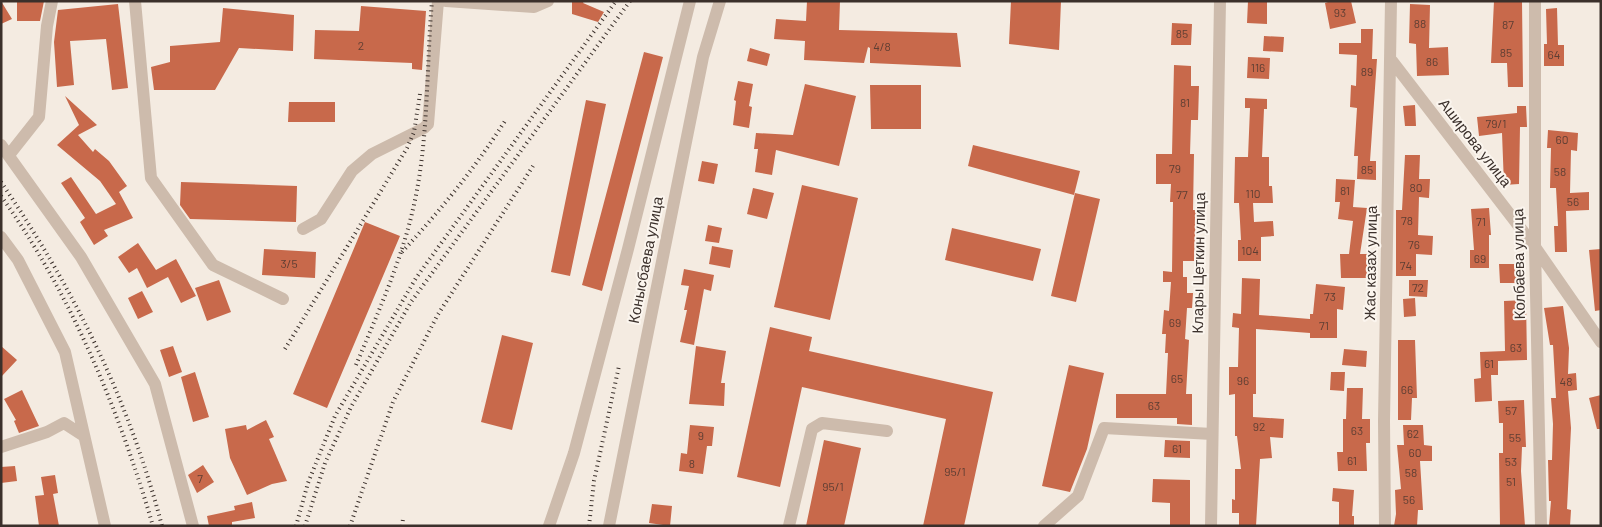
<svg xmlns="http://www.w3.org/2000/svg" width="1602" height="527" font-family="Barlow,sans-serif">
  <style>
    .building { fill: #c8694b }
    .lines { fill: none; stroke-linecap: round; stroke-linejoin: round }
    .minor { stroke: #cdbbac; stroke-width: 12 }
    .rail { stroke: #3b302b; stroke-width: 4; stroke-dasharray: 1 4; stroke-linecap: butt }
    .labels { text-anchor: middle; stroke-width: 4; stroke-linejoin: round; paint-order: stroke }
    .number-label { font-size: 12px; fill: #5e3e33 }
    .street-label { font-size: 15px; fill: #3b302b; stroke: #fbf5ee }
  </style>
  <rect width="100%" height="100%" fill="#f4ebe1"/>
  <path class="building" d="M1,1L12,19L1,24Z
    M17,1H44L40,21H17Z
    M572,1H584L583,3L604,12L598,22L572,14Z
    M807,1H840L839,30L957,33L961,67L870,63V48L868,47L864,63L804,60L805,41L774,39L776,19L806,21Z
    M1011,1H1061L1059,50L1009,44Z
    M1248,1H1267V24L1247,23Z
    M1331,1H1351L1356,23L1330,29L1325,3Z
    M1494,1H1522L1523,87H1508L1507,63H1491Z
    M118,4L128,88L112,90L106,39L70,41L74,85L57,87L54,42L58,10Z
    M1410,4L1430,5L1429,48L1448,47L1449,75L1417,76L1416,44L1409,43Z
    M361,6L426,11L422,70L412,69V63L314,59L315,30L359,31Z
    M223,8L294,15L293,51L239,48L215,90H154L151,67L170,62V46L220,42Z
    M1557,8L1558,45H1564V66H1544V44H1547L1546,9Z
    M1172,23L1192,24L1191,45H1171Z
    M1361,29H1373L1372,59H1377L1370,161H1376V180L1357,179L1358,156H1354L1357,108L1350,107L1351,85L1356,86L1357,55L1339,54V43H1361Z
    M1264,36L1284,37L1283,52L1263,51Z
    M750,48L770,54L767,66L747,61Z
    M644,52L663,57L602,291L582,285Z
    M1248,57L1270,58L1269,79L1247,78Z
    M1174,65L1191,66V86H1199L1198,120H1191L1190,154H1194L1193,210H1196L1194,261H1183V277H1187V293H1193L1192,308H1187L1185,339L1189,340L1186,394H1192V425L1177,424V418H1116V394H1166L1168,353H1165L1166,334H1162L1164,310L1169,311L1171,282H1163V271L1172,272L1173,202H1170L1171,184H1156V154H1172Z
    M738,81L753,84L749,106L752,107L749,128L733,125L736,101L734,100Z
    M805,84L856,96L839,166L776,150L772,175L755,172L758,149H754L756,133L793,135Z
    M870,85H921V129H871Z
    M65,96L97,125L78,135L93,152L95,149L109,161L127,186L119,192L133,218L104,230L108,236L94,245L80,222L85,218L61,183L71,177L96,214L116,204L100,181L57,145L79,125Z
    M1245,98L1267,99V109H1264L1262,157H1269V186H1272L1273,203H1253L1254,222L1273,221L1274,236L1261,237V261H1238V240H1241L1239,203H1234L1235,157H1248L1250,108H1245Z
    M586,100L606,104L570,276L551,272Z
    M289,102H335V122H288Z
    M1415,105L1416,126H1405L1403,106Z
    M1517,106H1526L1527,127H1520L1519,184L1504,185L1502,133L1479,136L1477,117L1517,113Z
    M1548,130L1578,133L1577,151L1571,150L1570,193L1589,192V210L1566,211L1567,252H1555L1554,226H1558L1556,188H1550L1551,148H1547Z
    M973,145L1080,171L1074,195L968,166Z
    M1405,155H1420L1419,179H1430L1429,198L1419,197L1418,235L1433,236L1432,255L1416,254V276H1396V210H1402Z
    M702,161L718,164L714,184L698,181Z
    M1336,179L1355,180L1353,207L1367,208L1360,254H1367V278H1341L1340,254H1349L1353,221L1338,219L1340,202H1335Z
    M181,182L297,186L296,222L190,219L180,205Z
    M802,185L858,198L830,320L774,307Z
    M753,188L774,193L767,219L747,214Z
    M1075,193L1100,199L1076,302L1051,296Z
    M1489,208L1491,235H1489V268H1470V250H1474L1471,209Z
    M365,222L400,236L327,408L293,394Z
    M708,225L722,228L719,243L705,241Z
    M952,228L1041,249L1033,281L945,260Z
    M138,243L156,270L176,259L196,296L181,303L168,277L147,288L137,268L129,273L118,257Z
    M712,246L733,250L730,268L709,264Z
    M264,249L316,252L315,278L262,275Z
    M1601,249V310L1595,311L1589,250Z
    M1499,264H1518L1519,283H1500Z
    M684,269L714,275L711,291L704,289L694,345L680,342L687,310H684L689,286L681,285Z
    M1242,278L1260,279L1259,315L1310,319V314H1313L1316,284L1345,287L1343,310L1337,309V338H1310V333L1256,329V394H1253V417L1284,419L1283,438L1270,437L1272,458L1260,459L1256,526H1239V513H1232V499L1235,500V469H1241L1237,436H1235V394L1229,395V367H1238L1239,328L1232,327L1233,313L1241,314Z
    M219,280L231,312L207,321L195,288Z
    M1409,280H1428L1427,297L1409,296Z
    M142,291L153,312L138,319L128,298Z
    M1415,298L1416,316L1404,317L1403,299Z
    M1526,300L1527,360L1498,361V375H1491L1492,401L1475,402L1474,379L1481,378L1480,352L1505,351L1504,301Z
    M1563,306L1569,348L1568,374L1576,373L1577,390L1568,391L1571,428L1567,509L1571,510L1570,526H1549L1551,501H1549L1548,460H1552L1553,424L1551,398H1556L1553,345H1550L1544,308Z
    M770,327L812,337L809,351L993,392L964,526H923L946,419L802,387L780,487L737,477Z
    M502,335L533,343L512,430L481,422Z
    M1398,340H1415L1417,398H1412L1411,420H1398Z
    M1,346L17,360L1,377Z
    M173,346L182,372L169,377L160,350Z
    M696,346L726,351L721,383H725L724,406L689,404Z
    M1344,349L1367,351L1366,367L1342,365Z
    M1069,365L1104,373L1087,449L1070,492L1042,486Z
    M195,372L209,417L193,422L181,377Z
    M1331,372H1345L1344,391L1330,390Z
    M1347,388H1363L1362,419H1370V443H1366L1367,471H1338L1337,452H1343V419H1346Z
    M22,390L39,426L19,433L14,421L16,420L4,399Z
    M1601,395V429H1597L1589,398Z
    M1524,400L1526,447H1522L1521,471L1525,526H1500L1499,453H1503V423H1499L1498,401Z
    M266,420L274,437L269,439L287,481L272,484L247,495L230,458L225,429L246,425L247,430Z
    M690,425L714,427L712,446H707L703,474L679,471L681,453L687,454Z
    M1403,425H1423L1424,445L1432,446V461H1420L1423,510H1418L1417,526H1394L1396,514L1395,490L1401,489L1397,445H1404Z
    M824,440L861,448L844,526H806Z
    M1165,440L1190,441V458L1164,457Z
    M203,465L214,482L197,493L188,475Z
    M15,466L17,481L1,483V467Z
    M55,475L58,493L53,494L59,526H39L35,496L44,495L41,477Z
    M1153,479L1190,480V526H1170V503L1152,502Z
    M1333,488L1354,490L1352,516H1354V526H1339V502L1332,501Z
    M252,502L255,518L232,522V526H209L207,516L235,510L234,506Z
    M652,504L672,506L670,526L649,523Z"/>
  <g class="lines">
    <path class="minor" d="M135,1L151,178L213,265L283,299
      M446,1L534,7L548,1
      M1535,1V247L1541,526
      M1392,61L1535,247L1601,342
      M1,145L81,257L155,384L193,526
      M9,155L39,117L47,26L52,1
      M303,229L321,219L352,171L372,154L424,128L428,124L438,1
      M1,237L18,260L65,352L105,526
      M1,447L47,432L64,423L84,436
      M549,526L574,453L628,249L690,1
      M609,526L703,57L720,1
      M789,526L812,429L822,423L887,431
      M1044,526L1078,496L1104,428L1212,434
      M1211,526L1220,1
      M1385,526L1384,421L1391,1"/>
    <path class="rail" d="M1,182C74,289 129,400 162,526
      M1,196C71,294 119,410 153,526
      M402,252C440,211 475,168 505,121
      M285,349L407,148L414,132L420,94
      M356,365C377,315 401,262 413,209C429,141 426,70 432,1
      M296,526L308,483L335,416L416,278L616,1
      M305,526L325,463L351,407L411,302L630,1
      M350,526L393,402L437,316L533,166
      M402,526L403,519
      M589,526L594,481L619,366"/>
  </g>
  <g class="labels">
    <g class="number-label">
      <text x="1340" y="17">93</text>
      <text x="1420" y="28">88</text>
      <text x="1508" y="29">87</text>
      <text x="1182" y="38">85</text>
      <text x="361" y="50">2</text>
      <text x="882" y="51">4/8</text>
      <text x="1506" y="57">85</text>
      <text x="1554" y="59">64</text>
      <text x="1432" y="66">86</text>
      <text x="1258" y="72">116</text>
      <text x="1367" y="76">89</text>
      <text x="1185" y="107">81</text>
      <text x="1496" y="128">79/1</text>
      <text x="1562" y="144">60</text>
      <text x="1175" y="173">79</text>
      <text x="1367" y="174">85</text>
      <text x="1560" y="176">58</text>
      <text x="1416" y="192">80</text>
      <text x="1345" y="195">81</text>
      <text x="1253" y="198">110</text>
      <text x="1182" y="199">77</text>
      <text x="1573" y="206">56</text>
      <text x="1407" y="225">78</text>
      <text x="1481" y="226">71</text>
      <text x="1414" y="249">76</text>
      <text x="1250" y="255">104</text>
      <text x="1480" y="263">69</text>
      <text x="289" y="268">3/5</text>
      <text x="1406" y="270">74</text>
      <text x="1418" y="292">72</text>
      <text x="1330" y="301">73</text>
      <text x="1175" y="327">69</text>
      <text x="1324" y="330">71</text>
      <text x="1516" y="352">63</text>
      <text x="1489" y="368">61</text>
      <text x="1177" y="383">65</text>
      <text x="1243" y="385">96</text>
      <text x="1566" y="386">48</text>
      <text x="1407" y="394">66</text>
      <text x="1154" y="410">63</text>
      <text x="1511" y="415">57</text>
      <text x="1259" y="431">92</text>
      <text x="1357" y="435">63</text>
      <text x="1413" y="438">62</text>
      <text x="701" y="440">9</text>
      <text x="1515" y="442">55</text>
      <text x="1177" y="453">61</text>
      <text x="1415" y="457">60</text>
      <text x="1352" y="465">61</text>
      <text x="1511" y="466">53</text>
      <text x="692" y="468">8</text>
      <text x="955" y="476">95/1</text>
      <text x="1411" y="477">58</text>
      <text x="200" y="483">7</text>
      <text x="1511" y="486">51</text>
      <text x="833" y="491">95/1</text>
      <text x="1409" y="504">56</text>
    </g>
    <g class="street-label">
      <text transform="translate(1475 143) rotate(52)" y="5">Аширова улица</text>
      <text transform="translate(646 260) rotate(-79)" y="5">Конысбаева улица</text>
      <text transform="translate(1199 263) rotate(-89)" y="5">Клары Цеткин улица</text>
      <text transform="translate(1371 263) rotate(-89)" y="5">Жас казах улица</text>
      <text transform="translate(1519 264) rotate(-91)" y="5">Колбаева улица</text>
    </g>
  </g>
  <rect width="1602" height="527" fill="none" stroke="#3b302b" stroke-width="5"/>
</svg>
